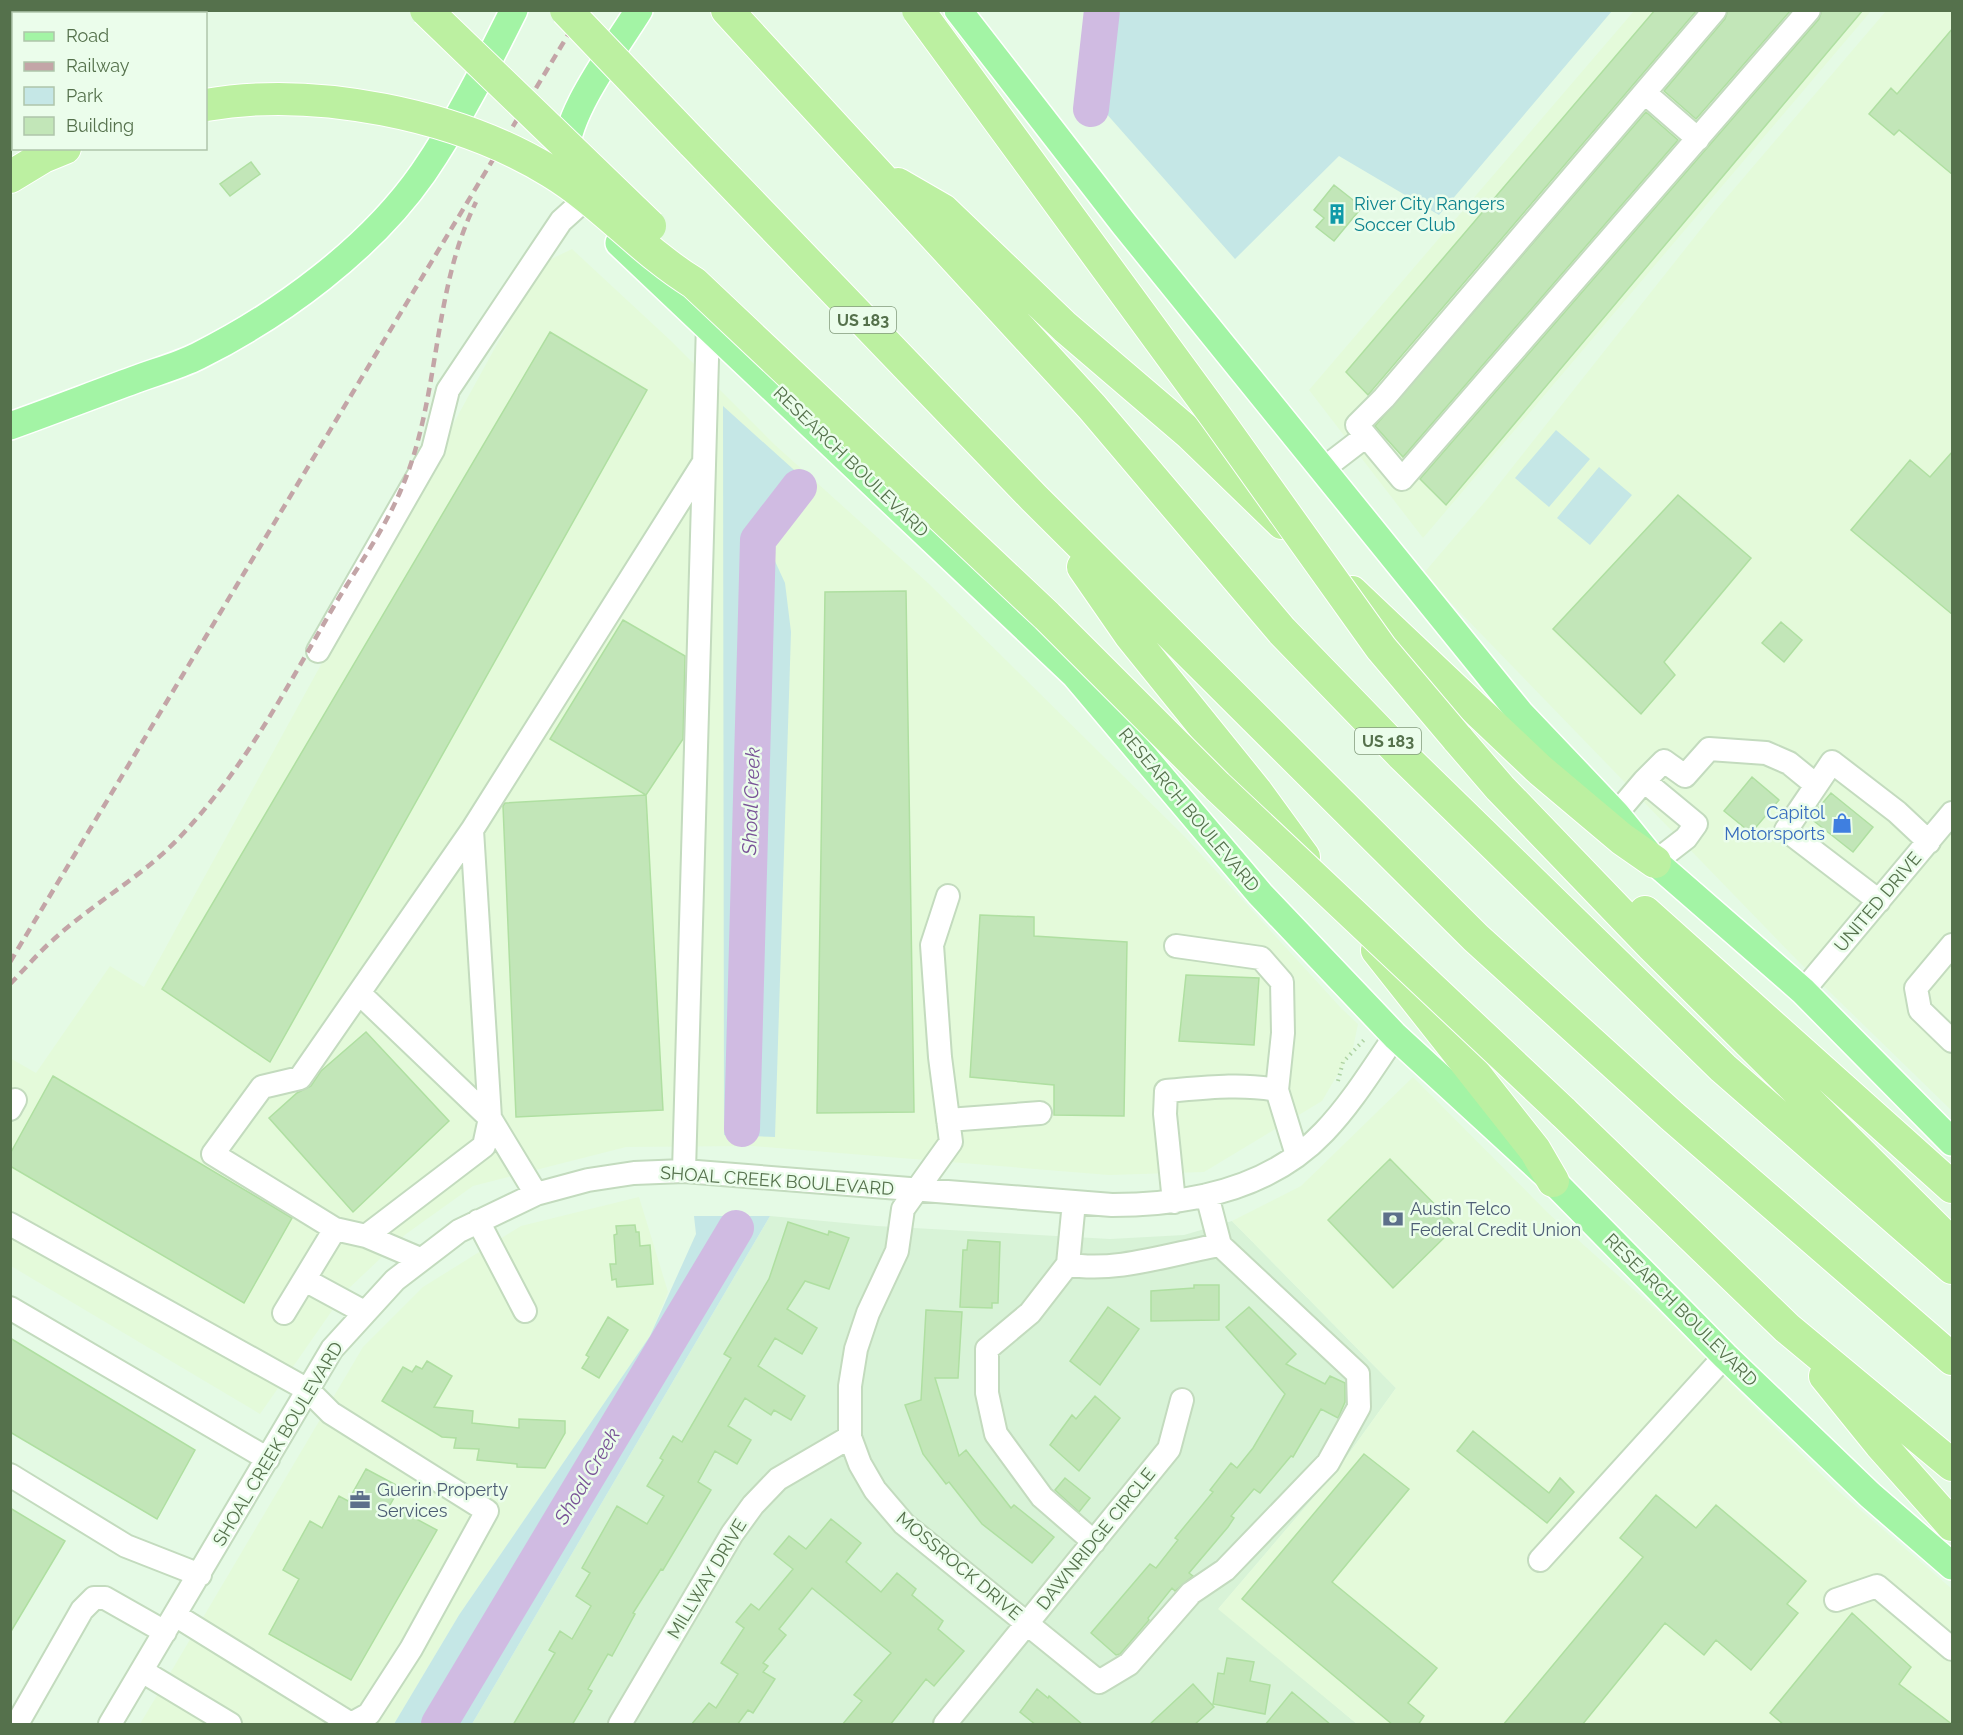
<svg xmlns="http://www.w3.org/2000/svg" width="1963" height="1735" font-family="Raleway,sans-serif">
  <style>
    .residential { fill: #d8f3d7 }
    .commercial { fill: #e4fada }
    .green { fill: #c5e7e6 }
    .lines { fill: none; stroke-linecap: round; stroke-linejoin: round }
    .river { stroke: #d0bbe2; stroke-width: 36 }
    .building { fill: #c2e6b8; stroke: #afdfa1; stroke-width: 1.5 }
    .minor-casing { stroke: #c3dbbe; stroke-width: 26 }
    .major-casing { stroke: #fff; stroke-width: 30 }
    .highway-casing { stroke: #fff; stroke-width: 34 }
    .path { stroke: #add2a2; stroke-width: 4; stroke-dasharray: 1.5 4.5; stroke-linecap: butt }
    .minor { stroke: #fff; stroke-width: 22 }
    .major { stroke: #a3f4a5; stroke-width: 27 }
    .highway { stroke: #bcf0a1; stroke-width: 32 }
    .rail { stroke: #c3a5a7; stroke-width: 4.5; stroke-dasharray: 9 6; stroke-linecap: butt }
    .highway-bridge-casing { stroke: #fff; stroke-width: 34; stroke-linecap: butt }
    .highway-bridge { stroke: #bcf0a1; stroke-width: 32 }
    .labels { text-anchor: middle; stroke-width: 5; stroke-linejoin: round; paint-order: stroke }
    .shield { fill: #ebfdeb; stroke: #829b7c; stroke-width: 1.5 }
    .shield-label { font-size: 16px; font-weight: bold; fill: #55714c }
    .culture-label { font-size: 18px; fill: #0d838f; stroke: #ebfdeb; text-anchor: start }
    .street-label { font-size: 18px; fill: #55714c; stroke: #ebfdeb }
    .shop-label { font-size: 18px; fill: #366cbe; stroke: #ebfdeb; text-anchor: end }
    .service-label { font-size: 18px; fill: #4e5e75; stroke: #ebfdeb; text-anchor: start }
    .water-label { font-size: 20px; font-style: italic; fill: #795297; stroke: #ebfdeb }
  </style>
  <rect width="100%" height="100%" fill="#e5fae5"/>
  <path class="residential" d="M770,1216L877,1226L1110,1239L1184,1235L1232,1221L1396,1388L1337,1470L1219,1608L1357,1724H472Z"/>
  <path class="commercial" d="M1634,11H1871L1423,538L1309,390Z
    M1886,11H1952V1111L1797,960L1423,574L1488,498L1716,210Z
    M572,249L670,340L775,445L928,583L1185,837L1341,1008L1358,1024L1353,1048L1322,1101L1204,1172L1109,1175L753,1146L626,1147L473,1186L406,1234L345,1292L260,1414L11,1266L10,1058L36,1073L110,966L144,987L541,264Z
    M1413,1077L1549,1214L1660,1313L1836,1489L1952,1589V1724H1357L1218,1609L1337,1470L1396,1388L1232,1221L1301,1186Z
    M639,1197L668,1292L650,1336L459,1615L394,1724H140L363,1347L423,1287L521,1226Z"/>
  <path class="green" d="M1120,11V10L1612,11L1439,215L1339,156L1235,259L1089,94Z
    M723,406L813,487L775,527L768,546L785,583L791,632L775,1137L724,1135Z
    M1556,430L1590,459L1549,507L1515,478Z
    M1599,467L1632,495L1590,545L1557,518Z
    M694,1216H770L472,1724H394L459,1615L650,1336L696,1234Z"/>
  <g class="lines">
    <path class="river" d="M1091,109L1102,10
      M742,1129L758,540L799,487
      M439,1724L736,1228"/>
  </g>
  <path class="building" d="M1655,10H1697L1368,395L1346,372Z
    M1728,10H1791L1696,119L1664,91L1725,19Z
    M1822,10H1863L1446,505L1420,479L1819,19Z
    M1953,28V175L1899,130L1894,135L1869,114L1891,88L1897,94Z
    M1646,112L1678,140L1403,457L1375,426Z
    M251,162L260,174L230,196L220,184Z
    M1334,185L1362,207L1334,241L1316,227L1324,218L1314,210Z
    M550,332L647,390L270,1062L162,989Z
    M1953,451V615L1851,530L1910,460L1930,477Z
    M1678,495L1751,558L1664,662L1675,675L1641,714L1553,629Z
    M906,591L914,1112L817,1113L825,592Z
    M623,620L685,656L683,739L646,795L550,739Z
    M1781,622L1802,640L1784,662L1762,643Z
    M1752,777L1779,800L1751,833L1724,811Z
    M1831,793L1873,827L1853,852L1810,818Z
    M646,795L663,1110L516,1117L503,806L505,803Z
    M980,915L1034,917V936L1127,942L1124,1116L1054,1115V1085L970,1077Z
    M1186,975L1259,978L1254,1045L1179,1041Z
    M366,1032L449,1121L353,1212L269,1118L297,1093L311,1086L321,1071Z
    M53,1076L292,1218L244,1303L10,1166V1154Z
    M1390,1159L1456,1226L1393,1288L1328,1220Z
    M788,1222L828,1235L829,1231L849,1238L829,1289L805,1281L787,1309L817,1328L802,1354L775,1338L758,1366L805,1396L791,1420L774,1410L771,1415L745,1398L728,1426L751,1440L737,1464L715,1451L698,1482L711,1490L663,1570L661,1569L633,1613L635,1614L612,1656L608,1654L588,1689L592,1691L572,1725H513L555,1653L549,1650L560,1631L572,1639L591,1606L576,1596L590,1573L582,1568L617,1506L647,1524L664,1496L647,1486L663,1460L660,1458L673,1436L682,1442L731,1358L724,1354L769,1279Z
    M635,1225L636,1232H639L640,1246L650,1245L653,1284L617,1287L616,1279L612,1280L610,1264H616L614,1235L617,1234L616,1226Z
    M968,1240L1000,1242L998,1303H992V1308L960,1307L963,1250H967Z
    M1194,1285H1219V1320L1151,1321V1291L1194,1288Z
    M1108,1307L1139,1329L1100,1385L1070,1361Z
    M1249,1307L1296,1354L1286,1364L1325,1384L1330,1376L1345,1383V1402L1338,1418L1321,1409L1293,1457L1291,1456L1260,1493L1254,1489L1231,1516L1234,1518L1228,1527L1189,1573L1193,1576L1175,1591L1172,1588L1148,1618L1149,1620L1120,1654L1116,1655L1091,1633L1150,1564L1156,1568L1178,1540L1175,1538L1213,1492L1210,1490L1231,1463L1237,1468L1253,1448L1285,1394L1226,1327Z
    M926,1310L962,1312L958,1378H935L959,1456L966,1450L1011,1508L1014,1505L1054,1537L1032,1563L982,1524L949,1482L946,1484L923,1454L905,1405L921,1400Z
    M608,1317L628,1330L599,1378L582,1368L589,1357L586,1355Z
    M10,1338L195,1450L157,1519L10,1432Z
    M427,1361L452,1376L434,1407L473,1411L472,1423L519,1428V1419L565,1421V1433L545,1468L517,1467V1464L477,1460L479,1449L454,1448L456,1438L442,1437L382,1401L403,1367L412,1372L416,1366L422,1369Z
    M1095,1396L1120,1418L1079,1471L1050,1445L1072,1415L1076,1419Z
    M1473,1431L1549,1493L1560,1478L1574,1492L1547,1523L1457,1451Z
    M1364,1454L1409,1489L1332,1582L1437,1668L1408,1703L1424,1716L1418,1725H1393L1242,1599Z
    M366,1469L400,1487L390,1505L437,1530L351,1680L269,1634L299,1579L283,1570L310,1521L322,1528L339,1496L348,1501Z
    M1065,1478L1090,1498L1079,1512L1055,1490Z
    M1656,1495L1696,1528L1716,1505L1806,1581L1787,1604L1798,1613L1751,1670L1716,1640L1704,1655L1665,1623L1582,1725H1503L1643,1557L1620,1538Z
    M10,1508L65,1541L10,1633Z
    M831,1519L861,1543L846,1562L881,1592L897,1573L916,1589L912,1595L943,1621L938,1629L964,1651L934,1686L926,1679L890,1725H842L862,1701L854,1695L891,1653L812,1588L779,1629L786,1635L763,1663L768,1666L763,1672L775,1679L753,1713L748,1710L737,1725H691L709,1703L716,1708L738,1674L721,1663L744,1628L736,1622L751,1604L759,1610L793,1569L774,1554L789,1536L806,1549Z
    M1852,1613L1911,1667L1899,1684L1953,1725H1784L1770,1713Z
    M1227,1658L1254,1662L1250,1681L1270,1685L1265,1714L1213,1704L1218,1673L1224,1674Z
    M1193,1684L1214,1707L1194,1725H1149Z
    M1037,1689L1048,1698L1049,1696L1083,1725H1036L1020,1712Z
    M1292,1692L1331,1725H1265Z"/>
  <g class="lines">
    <g class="minor-casing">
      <path id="minor" d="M1715,10L1384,398L1357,425L1402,479L1809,10
        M1645,93L1698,139
        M1323,469L1366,436
        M318,651L433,450L448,390L561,221L582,202
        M1644,781L1664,761L1685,776L1709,749L1766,753L1789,763L1816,785
        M1616,814L1644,781L1696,824L1686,838L1655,862
        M948,896L932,945L940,1057L951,1142L903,1209L897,1251L868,1313L856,1349L850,1386V1437L860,1464L875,1490L904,1524L1099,1682L1129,1664L1191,1593L1225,1570L1328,1463L1359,1407L1358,1374L1220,1245L1207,1195
        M1879,901L1786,830L1832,762L1897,812L1929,842
        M1952,945L1916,988L1920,1010L1952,1041
        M1176,946L1261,958L1282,982L1283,1033L1277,1090
        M1803,991L1952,813
        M359,993L490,1118L484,1146L366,1236
        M10,1109L15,1100
        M948,1120L1040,1113
        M684,1171L708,324
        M536,1194L490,1118L472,830L704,462
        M1074,1202L1068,1264L1030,1313L987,1349V1393L996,1434L1042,1497L1094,1542
        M1174,1202L1165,1114L1166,1091C1202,1088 1241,1083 1277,1090L1297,1155
        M478,1221L525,1311
        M10,1224L308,1390L331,1413L487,1511L411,1649L369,1714L351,1724
        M420,1259L366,1236L335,1229L213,1154L262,1087L300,1078L472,830
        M1068,1264C1112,1274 1174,1253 1220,1245
        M305,1280L364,1312
        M10,1308L268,1459
        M284,1313L335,1229
        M10,1475L126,1546L200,1575
        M1540,1560L1725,1356
        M1836,1600L1877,1586L1952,1649
        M175,1615L351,1724
        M142,1671L230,1724
        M17,1724L82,1610L94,1598H105L165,1632
        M110,1724L332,1349L395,1280L459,1231L536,1194L588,1180L634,1173L684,1171L1112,1205C1188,1205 1270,1189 1324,1132C1351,1104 1373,1068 1395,1036
        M620,1724L732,1534L753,1505L778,1479L850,1437
        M945,1724L1169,1449L1182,1400"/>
    </g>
    <g class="major-casing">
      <path id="major" d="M958,10L1124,224L1520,713L1616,814L1655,862L1803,991L1952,1142
        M565,165C561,117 614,51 639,10
        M619,243L1075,675L1260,894L1395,1036L1553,1181L1725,1356L1870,1495L1952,1566
        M10,426C52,411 93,395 134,380C155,372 178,366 198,356C280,315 370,249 423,173C458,122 486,66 514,10"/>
    </g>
    <g class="highway-casing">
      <path id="highway" d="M727,10L1092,407L1282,631L1402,755L1723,1068L1952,1268
        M39,14L40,10
        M10,61L14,56
        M692,142L1034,498L1476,938L1672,1116L1952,1359
        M10,177L43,157L65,148
        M898,184L943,210L1065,327L1189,433L1282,523
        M1083,567L1130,635L1256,791L1304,857
        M1352,592L1540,770L1622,839L1655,862
        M1457,738L1500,788L1652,946L1947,1239
        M1645,912L1952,1187
        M1377,950L1535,1150L1553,1181
        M1562,1111L1787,1328L1952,1465
        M1825,1376L1880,1444L1952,1525"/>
    </g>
    <path class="path" d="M1338,1081L1343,1062L1364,1040"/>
    <use href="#minor" class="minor"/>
    <use href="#major" class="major"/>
    <use href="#highway" class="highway"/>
    <path class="rail" d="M10,962L583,10
      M10,984C24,970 38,953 53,940C92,904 140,878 177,840C243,772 287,687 334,606C356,569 383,532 400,492C441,400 431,293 476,202"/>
    <g class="highway-bridge-casing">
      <path id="highway-bridge" d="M426,10L650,226
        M566,10L692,142
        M918,10L1216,417L1381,648L1457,738
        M206,105C314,86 457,114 551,172C602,203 642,251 694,283L1047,616L1217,786L1562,1111"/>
    </g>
    <use href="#highway-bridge" class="highway-bridge"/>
  </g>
  <defs>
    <g id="building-bare" transform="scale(1.62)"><path d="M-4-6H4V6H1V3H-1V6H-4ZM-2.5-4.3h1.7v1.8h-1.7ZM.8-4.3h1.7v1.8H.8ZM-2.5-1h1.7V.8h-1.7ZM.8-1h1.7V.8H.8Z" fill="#0f9aa8" stroke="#ebfdeb" stroke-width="2.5" paint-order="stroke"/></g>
    <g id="shop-bare" transform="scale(1.62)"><path d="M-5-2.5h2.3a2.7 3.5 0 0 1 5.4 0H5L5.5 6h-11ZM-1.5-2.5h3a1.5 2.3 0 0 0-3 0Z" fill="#3f7fe0" stroke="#ebfdeb" stroke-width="2.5" paint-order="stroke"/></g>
    <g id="bank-bare" transform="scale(1.62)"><path d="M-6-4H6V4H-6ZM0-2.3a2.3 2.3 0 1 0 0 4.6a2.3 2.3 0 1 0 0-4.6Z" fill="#5c6f8a" stroke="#ebfdeb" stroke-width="2.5" paint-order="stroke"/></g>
    <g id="office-bare" transform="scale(1.62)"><path d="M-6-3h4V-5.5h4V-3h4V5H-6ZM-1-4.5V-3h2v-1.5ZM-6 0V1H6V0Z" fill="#5c6f8a" stroke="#ebfdeb" stroke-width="2.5" paint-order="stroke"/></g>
  </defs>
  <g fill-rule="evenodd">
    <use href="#building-bare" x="1337" y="214"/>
    <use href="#shop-bare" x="1842" y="823"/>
    <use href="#bank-bare" x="1393" y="1219"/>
    <use href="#office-bare" x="360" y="1500"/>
  </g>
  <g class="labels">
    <g class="shield">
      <rect x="830" y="307" width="66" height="26" rx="4.5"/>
      <rect x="1355" y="728" width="66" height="26" rx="4.5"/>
    </g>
    <g class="shield-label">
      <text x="863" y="326">US 183</text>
      <text x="1388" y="747">US 183</text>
    </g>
    <g class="culture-label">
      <text x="1354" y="210">River City Rangers<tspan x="1354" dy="21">Soccer Club</tspan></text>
    </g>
    <g class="street-label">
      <text transform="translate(851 462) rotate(44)" y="6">RESEARCH BOULEVARD</text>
      <text transform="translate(1189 810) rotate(50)" y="6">RESEARCH BOULEVARD</text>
      <text transform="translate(1878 902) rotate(-50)" y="6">UNITED DRIVE</text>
      <text transform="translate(777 1181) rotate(4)" y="6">SHOAL CREEK BOULEVARD</text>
      <text transform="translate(1681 1310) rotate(45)" y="6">RESEARCH BOULEVARD</text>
      <text transform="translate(278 1444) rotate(-59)" y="6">SHOAL CREEK BOULEVARD</text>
      <text transform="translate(1096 1539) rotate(-51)" y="6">DAWNRIDGE CIRCLE</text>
      <text transform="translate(959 1566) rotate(40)" y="6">MOSSROCK DRIVE</text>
      <text transform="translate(707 1579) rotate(-59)" y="6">MILLWAY DRIVE</text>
    </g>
    <g class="shop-label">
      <text x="1825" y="819">Capitol<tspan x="1825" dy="21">Motorsports</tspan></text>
    </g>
    <g class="service-label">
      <text x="1410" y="1215">Austin Telco<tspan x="1410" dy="21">Federal Credit Union</tspan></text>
      <text x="377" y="1496">Guerin Property<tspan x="377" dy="21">Services</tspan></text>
    </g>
    <g class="water-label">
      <text transform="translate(751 801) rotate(-88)" y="7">Shoal Creek</text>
      <text transform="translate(587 1476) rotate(-59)" y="7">Shoal Creek</text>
    </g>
  </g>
  <rect width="1963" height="1735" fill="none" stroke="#55714c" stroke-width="24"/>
  <rect x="12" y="12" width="195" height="138" fill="#ebfdeb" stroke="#afc5ab" stroke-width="1.5"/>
  <rect x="24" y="32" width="30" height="9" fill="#a3f4a5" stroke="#afc5ab" stroke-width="1.5"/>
  <text x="66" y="42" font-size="18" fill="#55714c">Road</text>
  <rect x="24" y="62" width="30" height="9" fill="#c3a5a7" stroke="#afc5ab" stroke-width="1.5"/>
  <text x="66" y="72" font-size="18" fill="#55714c">Railway</text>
  <rect x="24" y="87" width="30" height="18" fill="#c5e7e6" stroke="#afc5ab" stroke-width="1.5"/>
  <text x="66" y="102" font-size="18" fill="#55714c">Park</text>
  <rect x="24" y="117" width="30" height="18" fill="#c2e6b8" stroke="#afc5ab" stroke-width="1.5"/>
  <text x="66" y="132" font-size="18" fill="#55714c">Building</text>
</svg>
